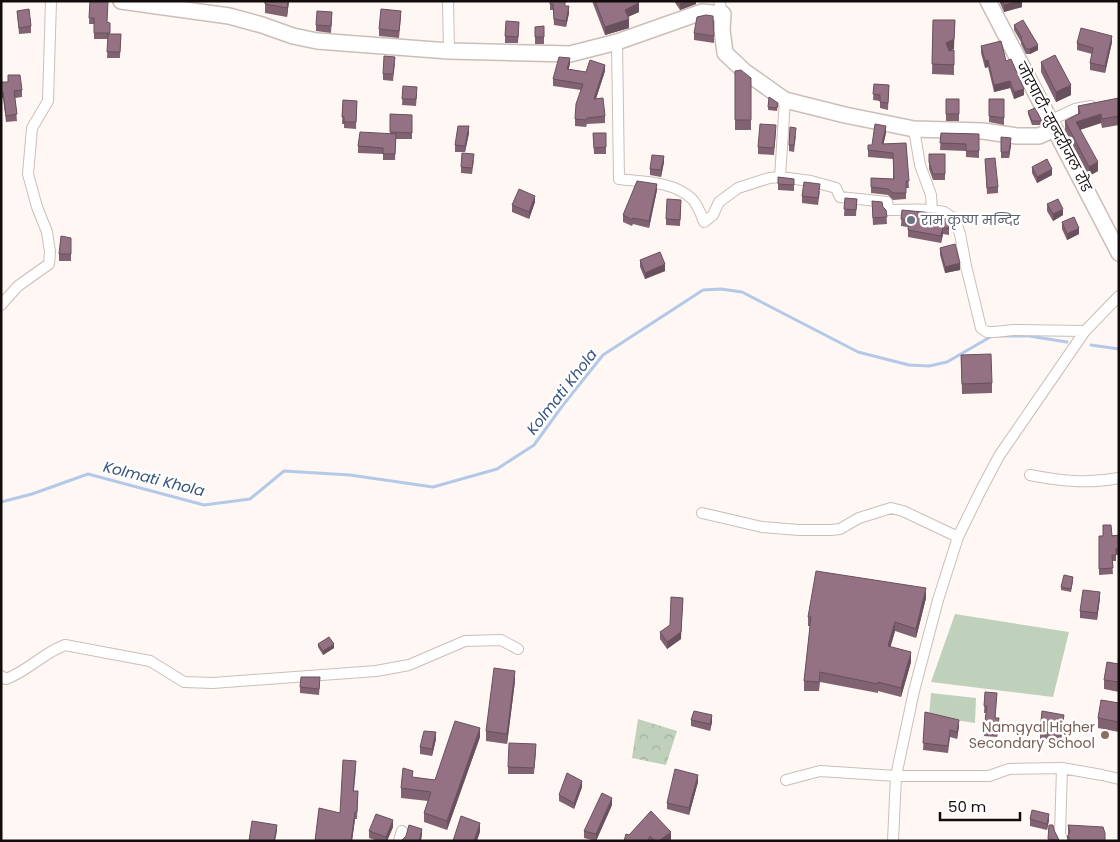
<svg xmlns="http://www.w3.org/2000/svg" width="1120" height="842" font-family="Poppins,'Noto Sans Devanagari',sans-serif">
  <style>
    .park { fill: url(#park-crowns) }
    .pitch { fill: #bfd0bb }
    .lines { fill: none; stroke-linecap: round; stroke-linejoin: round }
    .stream { stroke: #b4c9e8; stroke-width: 3 }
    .street-casing { stroke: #cbbeb9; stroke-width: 12 }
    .secondary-casing { stroke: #cbbeb9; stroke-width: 18 }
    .street { stroke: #fff; stroke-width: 10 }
    .secondary { stroke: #fff; stroke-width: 15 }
    .wall { fill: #806271 }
    .shaded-wall { fill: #68505c }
    .building { fill: #957283; stroke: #68505c }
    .worship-dot { fill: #6b7280; stroke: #fff; stroke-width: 2 }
    .education-dot { fill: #8d6e63; stroke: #fff; stroke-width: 2 }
    .labels { text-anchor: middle; stroke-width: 5; stroke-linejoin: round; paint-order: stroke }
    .street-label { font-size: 14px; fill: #120d0c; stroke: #fff }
    .worship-label { font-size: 14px; fill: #5b616d; stroke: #fff; text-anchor: start }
    .education-label { font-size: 14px; fill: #785e54; stroke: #fff; text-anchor: end }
    .water-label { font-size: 15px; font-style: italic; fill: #37537f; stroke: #fff }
  </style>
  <defs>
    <pattern id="park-crowns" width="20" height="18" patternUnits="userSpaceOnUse" patternTransform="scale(1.25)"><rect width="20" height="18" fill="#bfd0bb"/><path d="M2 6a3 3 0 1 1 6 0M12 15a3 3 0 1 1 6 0" fill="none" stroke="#a3b1a0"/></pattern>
  </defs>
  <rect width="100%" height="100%" fill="#fff7f4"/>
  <path class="park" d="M638,719L677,731L666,765L632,758Z"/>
  <path class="pitch" d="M955,614L1069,632L1053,697L931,682Z
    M931,693L976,698L975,723L929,716Z"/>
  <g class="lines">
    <path class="stream" d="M998,336H1029L1067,342
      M1091,345L1119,349
      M1,502L32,494L88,474L204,505L250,499L284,471L350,475L433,487L497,469L534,445L563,405L603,355L703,290L721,289L742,292L858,352L909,365L929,366L947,362L992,336"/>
    <g class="street-casing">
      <path id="street" d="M448,1L449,51
        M719,1L723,14
        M617,42L619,179C643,182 672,181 691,198C697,203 701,214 704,222L713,215L719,202L738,188L769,178L780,177
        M785,100L780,177L811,181L836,188L840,197L887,202L889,210C904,210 918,209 932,210
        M1051,120L1075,109L1091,106
        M914,129L920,165L931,195L932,210L944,212L955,219L960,234L966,266L981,328L987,332H995L1013,330L1085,331
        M1,305L18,286L49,264L50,252L47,232L37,207L28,174L32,128L48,101L51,1
        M1030,475C1060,481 1088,484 1119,478
        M702,513L762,527L799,530H831L840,529L859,518L891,508L903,511L958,537
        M1,676L6,679C28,671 43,653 65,645L150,661L184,682L213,683L376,671L409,665L465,641L501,640L518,649
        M1062,768L1060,834L1063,841
        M786,780L820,771L896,776H989L1009,769L1062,768L1102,775L1119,779
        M399,841L402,831
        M893,841L896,776L914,691L938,600L958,537L980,492L999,456L1085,331L1119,296"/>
    </g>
    <g class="secondary-casing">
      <path id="secondary" d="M121,1L229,16L262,25L293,36L317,41L449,51L570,54L617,42L702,12L723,14L722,30L725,53L744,71L785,100L845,115L914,129L983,131L1017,136H1039L1055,129
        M988,1L1119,253"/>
    </g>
    <use href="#street" class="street"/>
    <use href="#secondary" class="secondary"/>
  </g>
  <path class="wall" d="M90,1L107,22L110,34H121L120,58H107L108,39H94V24H89Z
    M289,1L287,17L265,13V4Z
    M550,1L565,6L569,13L566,27L554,25L553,10H550Z
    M592,1H638L639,12L628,17L629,28L605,35Z
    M674,1H697L696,2V4L680,10Z
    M1000,1H1022V7L1004,12L1000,3Z
    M17,11L31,26V33L19,34Z
    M401,17L399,38L379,36V29Z
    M332,19L331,33L316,31V25Z
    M933,20L954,49L949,51L954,50V75L932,74Z
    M1014,25L1038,50L1030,54H1026L1021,44V42L1014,30Z
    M544,26V44H535V27Z
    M519,29L518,43H505V36Z
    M694,33L714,36V43L694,40Z
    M1112,42L1105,73L1090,70V63L1092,54L1077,50V43Z
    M981,46L1006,61L1024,95L1014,99L1010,88L994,92L988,67L985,68L981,53Z
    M1041,62L1071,95L1056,102L1041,72Z
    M395,63L393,81L383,80V74Z
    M570,64L568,69L586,72L605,71L596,98L605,116V123L587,124L586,127L575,126V119L581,90L553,86V79Z
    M735,71L751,78V130H735Z
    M1,82L22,90V97L15,98L17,121L6,122L3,98L1,99Z
    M874,84L889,85L888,110L880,108V101L873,100Z
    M403,86L417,94L416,106L402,105Z
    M769,97L778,103L777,111L768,110Z
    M1119,98V125L1102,128L1101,123L1080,130L1098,171L1089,176L1065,130V121L1078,114V106Z
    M946,99H959V121H946Z
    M989,99H1004V125L989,122Z
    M343,100L357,101L356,129L344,128V124H342Z
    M1028,111L1042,121V125H1032L1028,114Z
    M390,114L412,115V139H396L395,160H383V154L358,153V146L390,133Z
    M776,131L774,155L758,154V147Z
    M469,133L465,152H455V145Z
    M593,133H606V154H594Z
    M886,133L883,144L906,143L909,188H906V199L893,200L888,195L871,193V178L893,179V159L868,157V145H872Z
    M941,133L979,134V158L966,157V151L940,150Z
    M796,135L794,152L789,151V145Z
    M1001,137L1011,145L1009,158H1001Z
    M929,154H945V180H933L929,169Z
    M985,159L998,187V193L987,194Z
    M474,160L472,174L461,173V167Z
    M664,162L661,177L650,175V169Z
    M1032,167L1052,175L1037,183L1032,173Z
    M778,177L794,179V191L778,190Z
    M657,190L649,228L633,224L632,226L623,222V215Z
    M820,191L818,205L802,203V196Z
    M845,198L857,199L856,216H844Z
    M535,202L529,219L512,212V205Z
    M1047,204L1063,215L1053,221L1047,211Z
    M681,206L680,226L666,225V219Z
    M872,207H883L886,210L887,224L873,225Z
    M902,210L949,229V235L943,234L941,243L908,237V227L901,226Z
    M1062,222L1079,234L1067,240L1062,229Z
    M71,238V261H59V254Z
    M940,248L960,270L945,273L940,255Z
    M640,260L665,271L645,279L640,267Z
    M961,355L992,383V393L962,394Z
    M1119,535V555H1116V561H1112L1113,574L1099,575V536Z
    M1073,581L1071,592L1061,590V587Z
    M926,598L916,638L895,631L890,647L911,662L901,697L878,691V693L820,682L819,691H804V681L810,626H808V617Z
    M1100,598L1097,620L1080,618V611Z
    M660,632L681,639L667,649L660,639Z
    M318,644L334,648L323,655L318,647Z
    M1119,664V692L1104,689V680Z
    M515,681L507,744L486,741V731Z
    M320,683L319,695L300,693V687Z
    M985,692L999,725L997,737L984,736V729L986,713H984Z
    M1119,703V732L1098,728V718Z
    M925,712L959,726L957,739L950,737L948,753L923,750Z
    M691,720L712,722L710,731L691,726Z
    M1064,721L1061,740L1040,739V732Z
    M480,737L447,830L424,822V813L428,801L401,798V788L413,777L435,780Z
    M436,739L432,756L420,754V747Z
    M536,751L534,774H508V767Z
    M356,768L354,791L358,798L357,819H355L352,841H315L340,813Z
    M698,782L689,815L667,809V803Z
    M582,787L574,809L559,801V795Z
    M612,805L596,841L584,838V831Z
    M651,811L671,840L670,841H624Z
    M1030,819L1049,820L1047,830L1030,826Z
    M1049,825L1054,830L1059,841H1048Z
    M1068,825L1105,841H1067V837L1068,835Z
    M393,827L387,841H378L369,838V831Z"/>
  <path class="shaded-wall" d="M288,1H289L287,17V8Z
    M680,1H697L696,2V4L680,10Z
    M1018,1H1022V7L1004,12V5Z
    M639,3V12L625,18V10Z
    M569,6V13L566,27V21Z
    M629,19V28L605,35V27Z
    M955,20L954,49L946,52V43Z
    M1112,36V42L1105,73V66Z
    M1038,45V50L1030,54V49Z
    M570,58V64L567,76V69Z
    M988,60V67L985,68V61Z
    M605,65V71L594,105V99Z
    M1010,81V88L994,92V85Z
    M1071,85V95L1056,102V92Z
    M1024,89V95L1014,99V92Z
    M1101,114V123L1076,131V122Z
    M469,126V133L465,152V146Z
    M886,126V133L882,151V144Z
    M1011,138V145L1009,158V152Z
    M664,156V162L661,177V170Z
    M1098,162V171L1089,176V167Z
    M1052,169V175L1037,183V177Z
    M657,184V190L649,228V221Z
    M535,196V202L529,219V212Z
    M1063,209V215L1053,221V214Z
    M943,227V234L941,243V236Z
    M1079,228V234L1067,240V234Z
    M960,263V270L945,273V267Z
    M665,264V271L645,279V273Z
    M926,588V598L916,638V629Z
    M1100,592V598L1097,620V613Z
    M683,598L681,639L667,649V642Z
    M895,622V631L888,656V646Z
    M334,644V648L323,655V651Z
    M911,652V662L901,697V688Z
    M515,671V681L507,744V734Z
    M712,715V722L710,731V724Z
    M1064,715V721L1061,740V733Z
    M999,718V725L997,737V731Z
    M959,720V726L957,739V732Z
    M480,728V737L447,830V821Z
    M436,732V739L432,756V749Z
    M698,775V782L689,815V808Z
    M582,781V787L574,809V803Z
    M612,798V805L596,841V834Z
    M355,812V819L352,841H351Z
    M1049,814V820L1047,830V824Z
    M393,820V827L387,841H386V837Z
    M480,823V832L477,841H474Z
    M277,825V831L275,841H274Z
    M422,829V835L421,841H419Z
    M671,832V840L670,841H659Z"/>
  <path class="building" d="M90,1H108L107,22L110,23V33H94V18H89Z
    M265,1H288L287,8L265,4Z
    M550,1H565V6H569L566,21L554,19L553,4H550Z
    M595,1H638L639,3L625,10L629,19L605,27Z
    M1002,1H1018L1004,5Z
    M29,9L31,26L19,28L17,11Z
    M381,9L401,11L399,31L379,29Z
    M317,11L332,12L331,26L316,25Z
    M706,15L713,16L714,36L694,33L697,17Z
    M933,20H955L954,39L946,43L949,51L954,50V65L932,64Z
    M1023,20L1038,45L1030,49H1026L1021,39L1022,38L1014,25Z
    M506,21L519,22L518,37L505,36Z
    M544,26V37H535V27Z
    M1081,28L1112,36L1105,66L1090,63L1093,48L1077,43Z
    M108,34H121L120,52H107Z
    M1001,41L1006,61L1011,59L1024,89L1014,92L1010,81L994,85L988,60L985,61L981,46Z
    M1055,55L1071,85L1056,92L1041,62Z
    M384,56L395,57L393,74H383Z
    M559,57L570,58L567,69L586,72L590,60L605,65L594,99L603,98L605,116L587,118L586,120L575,119L576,104L583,84L553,79Z
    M741,70L751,78V120H735V71Z
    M8,75H20L22,90L14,91L17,114L6,116L3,92H1V82H8Z
    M874,84L889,85L888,103L880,102V95L873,94Z
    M403,86L417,87L416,99H402Z
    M769,97L778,103L777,108L768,107Z
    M1119,98V116L1102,119L1101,114L1076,122L1098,162L1089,167L1065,121L1080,113L1078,106Z
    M946,99H959V114H946Z
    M989,99H1004V118L989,116Z
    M343,100L357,101L356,122H344V117H342Z
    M1035,108L1042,121H1032L1028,111Z
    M390,114L412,115V133L390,132Z
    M760,124L776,125L774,148L758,147Z
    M875,124L886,126L882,144L906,143L909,181H906V193H893L888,189L871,187V178L894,179L893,153L868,150V145H872Z
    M458,126H469L465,146L455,145Z
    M790,127L796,128L794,145H789Z
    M360,132L396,134L395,154H383V148L358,146Z
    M593,133H606V147L594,148Z
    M941,133L979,134V151H966V144L940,143Z
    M1001,137L1011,138L1009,152H1001Z
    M462,153L474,154L472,168L461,167Z
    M929,154H945V174H933L929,162Z
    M652,155L664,156L661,170L650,169Z
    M995,158L998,187L987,188L985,159Z
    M1047,159L1052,169L1037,177L1032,167Z
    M778,177L794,179V185L778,184Z
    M637,181L657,184L649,221L633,218L632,220L623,215Z
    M804,182L820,184L818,198L802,196Z
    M519,189L535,196L529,212L512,205Z
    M845,198L857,199L856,210L844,209Z
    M667,199L681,200L680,220L666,219Z
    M1058,199L1063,209L1053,214L1047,204Z
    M872,201L882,202L883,207L886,210L887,217L873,218Z
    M902,210L944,214L946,215L949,229L943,227L941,236L908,230L909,220L901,219Z
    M1074,217L1079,228L1067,234L1062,222Z
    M61,236L71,238V254H59Z
    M955,244L960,263L945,267L940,248Z
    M660,252L665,264L645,273L640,260Z
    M991,354L992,383L962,384L961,355Z
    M1103,525H1111L1112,536L1119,535V548L1116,549V555H1112L1113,568L1099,569V536H1103Z
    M816,571L926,588L916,629L895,622L888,646L911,652L901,688L878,682V684L820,672L819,682L804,681L811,617H808Z
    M1064,575L1073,577L1071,589L1061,587Z
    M1083,590L1100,592L1097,613L1080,611Z
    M671,597L683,598L681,632L667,642L660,632L670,625Z
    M329,637L334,644L323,651L318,644Z
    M1107,662L1119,664V682L1104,680Z
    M494,668L515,671L507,734L486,731Z
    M301,677H320L319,689L300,687Z
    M985,692L997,693L995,718H999L997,731L984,729L987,706H984Z
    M1101,700L1119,703V722L1098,718Z
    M694,711L712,715L710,724L691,720Z
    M1042,711L1064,715L1061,733L1040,732Z
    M925,712L959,720L957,732L950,730L948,746L923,743Z
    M455,721L480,728L447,821L424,813L431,792L401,788L403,768L413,771L412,777L435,780Z
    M424,731L436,732L432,749L420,747Z
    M509,743L536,744L534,768L508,767Z
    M343,760L356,761L353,791H358L357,812H355L351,841H315L319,808L340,813Z
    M675,769L698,775L689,808L667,803Z
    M567,773L582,781L574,803L559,795Z
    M602,793L612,798L596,834L584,831Z
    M1032,810L1049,814L1047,824L1030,819Z
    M651,811L671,832L659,841H655L650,836L648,841H624L626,834L629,835Z
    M376,814L393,820L386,837L369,831Z
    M461,816L480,823L474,841H453Z
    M252,821L277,825L274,841H275H249Z
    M409,825L422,829L419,841H401L406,836Z
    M1049,825H1053L1054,830L1059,840L1048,839Z
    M1068,825L1103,827L1105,833V841H1069V837H1067L1070,832Z"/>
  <circle class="worship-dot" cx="911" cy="220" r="5"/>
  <circle class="education-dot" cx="1105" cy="735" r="5"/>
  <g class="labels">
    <g class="street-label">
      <text transform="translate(1054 127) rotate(62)" y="5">जोरपाटी-सुन्दरीजल रोड</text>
    </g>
    <g class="worship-label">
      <text x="921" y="225">राम कृष्ण मन्दिर</text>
    </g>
    <g class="education-label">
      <text x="1095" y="732">Namgyal Higher<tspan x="1095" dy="16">Secondary School</tspan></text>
    </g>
    <g class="water-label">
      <text transform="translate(562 392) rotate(-52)" y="5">Kolmati Khola</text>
      <text transform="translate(154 479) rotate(14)" y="5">Kolmati Khola</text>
    </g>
  </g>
  <rect width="1120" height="842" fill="none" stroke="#120d0c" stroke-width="5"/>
  <path d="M940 812v8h80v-8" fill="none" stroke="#120d0c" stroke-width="2.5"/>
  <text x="948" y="812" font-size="15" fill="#120d0c" stroke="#ffffff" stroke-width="4" paint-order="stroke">50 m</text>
</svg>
